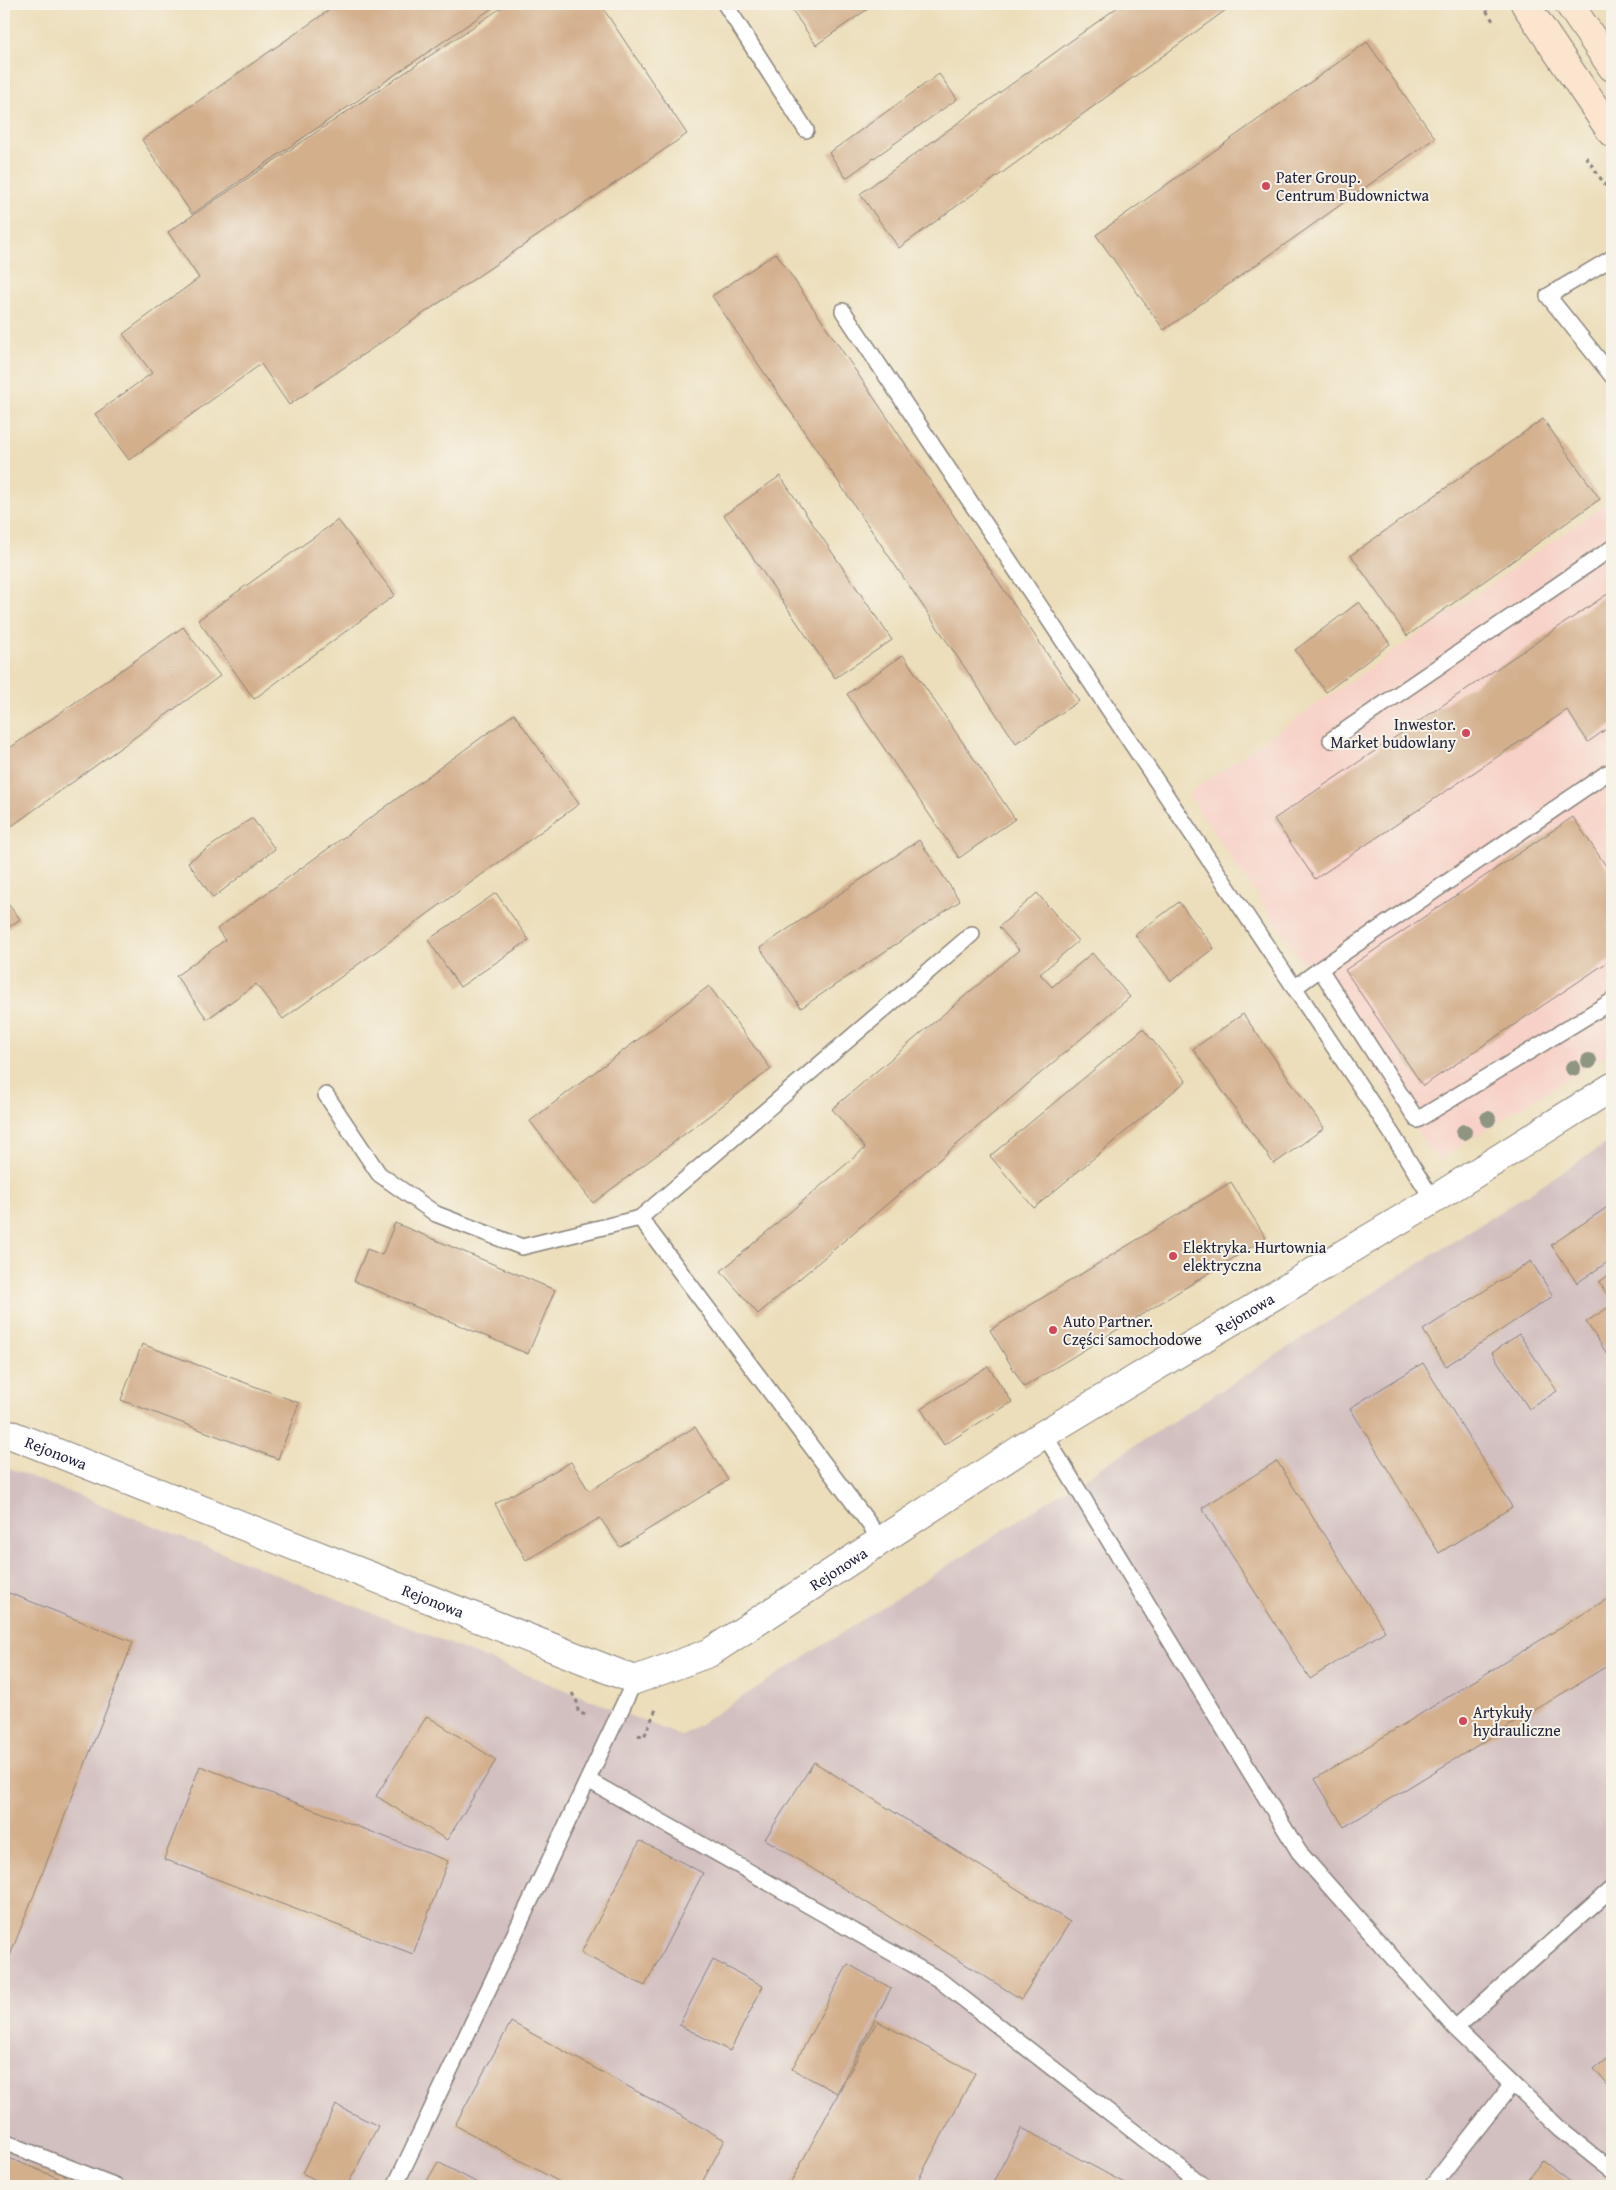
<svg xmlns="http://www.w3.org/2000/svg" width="1616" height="2190" font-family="'Gentium Book Plus',serif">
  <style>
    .built { fill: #f7d1c7 }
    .industrial { fill: #d2bfc0 }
    .building { fill: #d3af8c }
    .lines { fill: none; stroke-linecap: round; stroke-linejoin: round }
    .lane-casing { stroke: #87807a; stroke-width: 18 }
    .street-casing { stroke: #87807a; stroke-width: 30 }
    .secondary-casing { stroke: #87807a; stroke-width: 30 }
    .path { stroke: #87807a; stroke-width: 3; stroke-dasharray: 4 4; stroke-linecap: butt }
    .lane { stroke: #fff; stroke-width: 15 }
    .street { stroke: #fff; stroke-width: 28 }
    .secondary { stroke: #fbe5cf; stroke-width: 28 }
    .tree { fill: #8e9682 }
    .poi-dot { fill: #d1495b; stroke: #f7f3e8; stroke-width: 2 }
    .labels { text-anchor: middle; stroke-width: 4; stroke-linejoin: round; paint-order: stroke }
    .poi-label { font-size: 16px; fill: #22223b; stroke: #f7f3e8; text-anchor: start }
    .street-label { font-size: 16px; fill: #22223b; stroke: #f7f3e8 }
  </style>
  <rect width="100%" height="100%" fill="#f7f3e8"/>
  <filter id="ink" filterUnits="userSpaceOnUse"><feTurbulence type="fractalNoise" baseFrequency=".02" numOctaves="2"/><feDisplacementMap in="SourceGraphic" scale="10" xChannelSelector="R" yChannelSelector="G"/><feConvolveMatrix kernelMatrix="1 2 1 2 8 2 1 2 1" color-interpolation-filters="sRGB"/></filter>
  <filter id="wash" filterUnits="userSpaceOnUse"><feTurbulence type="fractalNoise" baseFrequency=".0096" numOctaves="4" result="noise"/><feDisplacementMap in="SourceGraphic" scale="20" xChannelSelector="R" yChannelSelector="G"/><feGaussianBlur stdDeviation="1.12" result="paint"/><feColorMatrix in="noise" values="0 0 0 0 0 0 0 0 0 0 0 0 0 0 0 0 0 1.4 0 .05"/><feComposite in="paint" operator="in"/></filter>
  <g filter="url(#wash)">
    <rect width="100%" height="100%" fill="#ecdeba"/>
    <path class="built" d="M1612,500V1051L1437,1160L1188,794Z"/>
    <path class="industrial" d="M1612,1140V2186H4V1466L681,1736Z"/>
    <g id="blocks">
      <path class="building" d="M338,4H498L192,214L142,140Z
        M507,4H600L687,134L289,405L261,364L129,460L95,414L152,373L123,334L199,278L168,232Z
        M788,4H875L816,45Z
        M1122,4H1234L899,248L860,194Z
        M1367,42L1435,138L1164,330L1096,235Z
        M939,74L957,99L846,178L829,153Z
        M776,253L1079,701L1016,743L712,296Z
        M1543,419L1600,499L1407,636L1351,555Z
        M780,476L892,640L835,678L724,515Z
        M338,520L395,595L254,699L198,620Z
        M1612,591V725L1588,742L1567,710L1315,879L1274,819Z
        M1359,602L1390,644L1326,692L1295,650Z
        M183,627L220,676L9,828L4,821V752Z
        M903,655L1015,819L959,858L847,694Z
        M514,714L579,804L283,1019L256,984L207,1019L176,976L225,940L217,929Z
        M1573,817L1612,875V959L1423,1086L1345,970Z
        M252,818L275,849L213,898L188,862Z
        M919,840L960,901L801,1008L760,948Z
        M496,893L529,940L460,987L428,940Z
        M1037,893L1078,941L1040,974L1052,987L1092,953L1130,997L758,1314L721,1271L865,1148L832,1109L1019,950L999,927Z
        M4,899L20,919L4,931Z
        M1179,902L1214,948L1171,981L1135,935Z
        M709,986L771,1069L593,1203L530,1121Z
        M1243,1014L1324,1128L1274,1164L1193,1049Z
        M1143,1029L1186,1081L1034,1208L990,1156Z
        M1231,1182L1266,1238L1024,1387L990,1330Z
        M1612,1204V1259L1577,1283L1551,1245Z
        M395,1223L555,1290L528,1354L354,1281L367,1249L382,1255Z
        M1531,1261L1553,1296L1446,1366L1423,1330Z
        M1612,1273V1302L1599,1282Z
        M1612,1305V1361L1586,1322Z
        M1519,1334L1557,1391L1529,1409L1492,1353Z
        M142,1344L299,1403L278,1459L121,1400Z
        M1423,1363L1512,1507L1439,1553L1350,1408Z
        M988,1366L1012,1402L944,1445L921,1409Z
        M695,1427L728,1480L620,1547L600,1518L526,1560L495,1504L571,1462L589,1491Z
        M1277,1461L1385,1631L1310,1679L1202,1508Z
        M4,1591L133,1642L4,1971Z
        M1612,1596V1663L1344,1827L1315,1779Z
        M427,1716L496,1760L447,1840L376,1796Z
        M814,1762L1070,1922L1021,1999L765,1839Z
        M200,1766L448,1861L413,1954L164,1859Z
        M640,1841L703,1873L645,1986L581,1953Z
        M713,1960L763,1986L730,2051L679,2025Z
        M848,1964L891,1988L837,2093L792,2069Z
        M877,2021L975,2073L915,2186H789Z
        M511,2022L725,2140L700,2186H567L455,2125Z
        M1612,2053V2091L1593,2069Z
        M336,2105L378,2126L347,2186H328L302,2173Z
        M1022,2128L1130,2186H991Z
        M4,2156L78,2186H4Z
        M1542,2161L1575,2186H1522Z
        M438,2162L483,2186H424Z"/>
    </g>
  </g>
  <g filter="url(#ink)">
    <use href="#blocks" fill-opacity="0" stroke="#87807a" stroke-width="1"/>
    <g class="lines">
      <g class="lane-casing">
        <path id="lane" d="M725,4L806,130
          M1612,258L1548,296L1612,376
          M843,311L1392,1134L1433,1200
          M1331,740L1612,548
          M1320,969L1607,773
          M1294,988L1320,969L1417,1120L1612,1001
          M326,1095L379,1174L436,1214L522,1247L640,1218L882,1541
          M640,1218L972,934
          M1044,1434L1299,1852L1455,2028L1561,2130L1612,2171
          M588,1780L938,1979L1204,2186
          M1455,2028L1612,1888
          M4,2142L116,2186
          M395,2186L635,1680
          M1432,2186L1512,2084"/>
      </g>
      <g class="street-casing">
        <g id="street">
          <path id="s1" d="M4,1432L635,1680L709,1653L1044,1434L1433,1200L1612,1087"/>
        </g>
      </g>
      <g class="secondary-casing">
        <path id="secondary" d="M1525,4L1612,133
          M1569,4L1612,67"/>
      </g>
      <path class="path" d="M1482,4L1495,24
        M1586,157L1612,195
        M572,1693L577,1702L578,1712L588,1716
        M638,1735L644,1737L656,1709"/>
      <use href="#lane" class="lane"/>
      <use href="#street" class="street"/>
      <use href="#secondary" class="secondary"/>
    </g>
    <g class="tree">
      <circle cx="1589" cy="1061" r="8"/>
      <circle cx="1573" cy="1068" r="8"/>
      <circle cx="1488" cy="1119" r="8"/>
      <circle cx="1464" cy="1132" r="8"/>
    </g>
  </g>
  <g class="poi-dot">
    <circle cx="1266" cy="186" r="5"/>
    <circle cx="1466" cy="733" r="5"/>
    <circle cx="1173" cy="1256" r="5"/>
    <circle cx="1053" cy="1330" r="5"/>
    <circle cx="1463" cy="1721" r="5"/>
  </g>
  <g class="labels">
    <g class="poi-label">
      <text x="1276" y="183">Pater Group.<tspan x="1276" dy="18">Centrum Budownictwa</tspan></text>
      <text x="1456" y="730" text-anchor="end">Inwestor.<tspan x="1456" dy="18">Market budowlany</tspan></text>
      <text x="1183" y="1253">Elektryka. Hurtownia<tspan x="1183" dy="18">elektryczna</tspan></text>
      <text x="1063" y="1327">Auto Partner.<tspan x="1063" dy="18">Części samochodowe</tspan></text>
      <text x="1473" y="1718">Artykuły<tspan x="1473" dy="18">hydrauliczne</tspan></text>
    </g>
    <g class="street-label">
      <text dy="6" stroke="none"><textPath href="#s1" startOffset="1391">Rejonowa</textPath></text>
      <text dy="6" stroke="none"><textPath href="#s1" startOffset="56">Rejonowa</textPath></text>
      <text dy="6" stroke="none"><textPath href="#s1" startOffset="911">Rejonowa</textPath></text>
      <text dy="6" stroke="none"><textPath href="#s1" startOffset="461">Rejonowa</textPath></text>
    </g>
  </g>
  <rect width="1616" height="2190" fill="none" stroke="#f7f3e8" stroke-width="20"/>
</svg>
